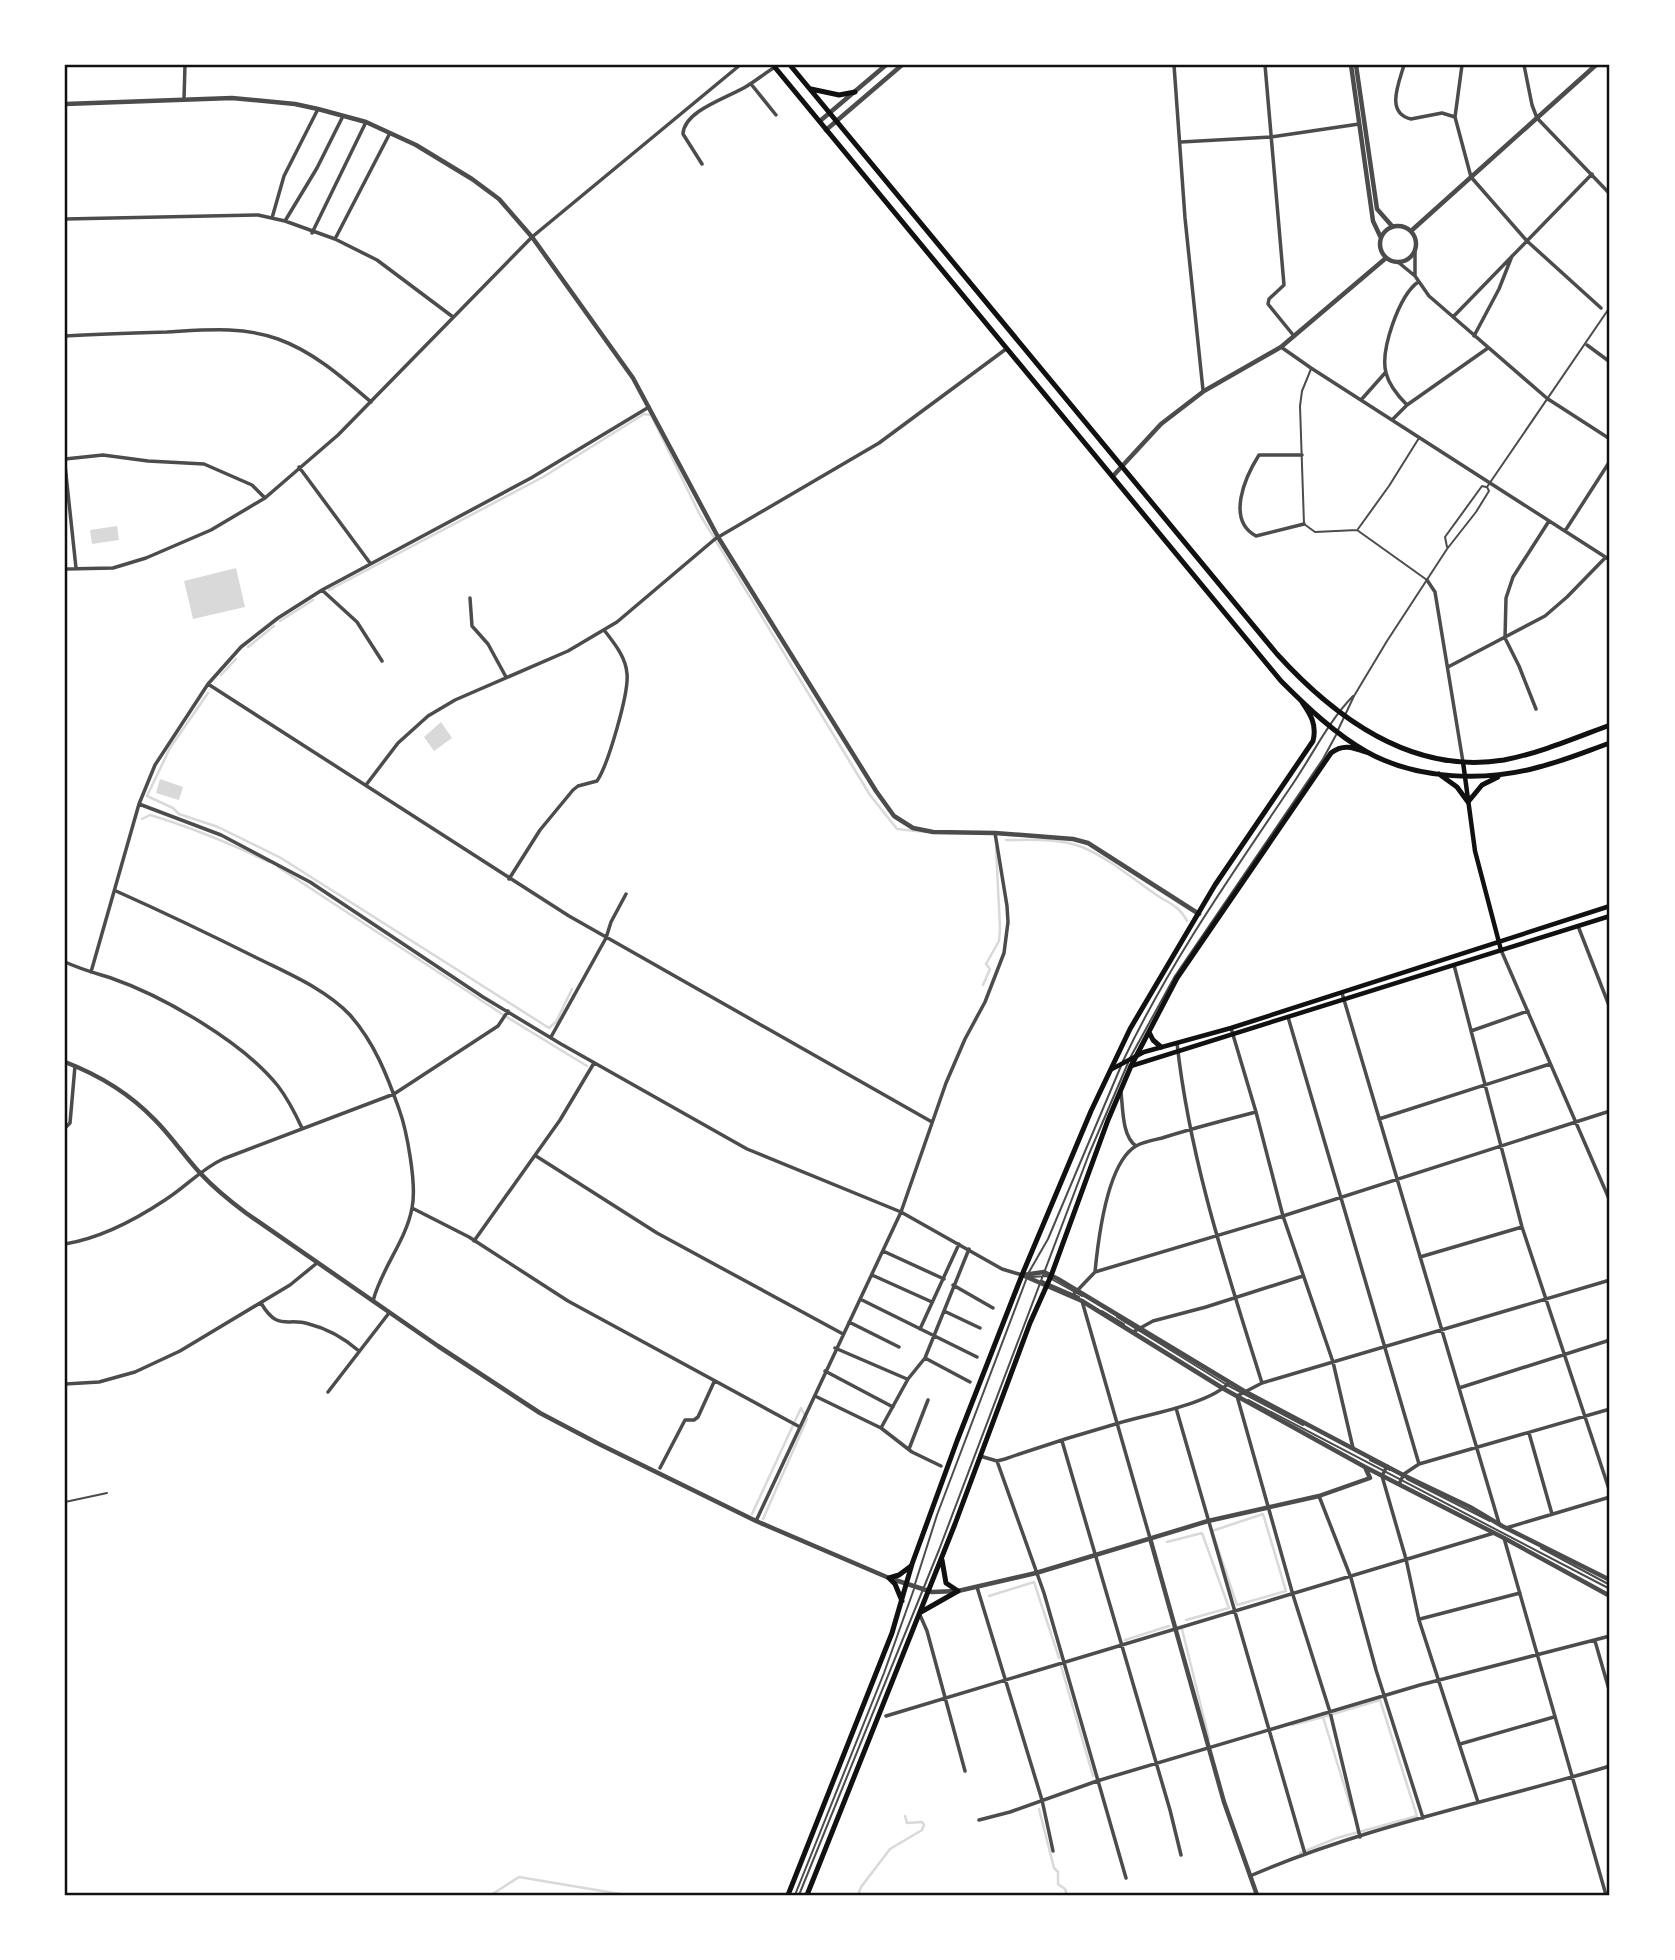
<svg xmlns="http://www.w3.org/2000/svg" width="1675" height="1960" font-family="Lato,sans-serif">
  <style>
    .water { fill: #d9d9d9 }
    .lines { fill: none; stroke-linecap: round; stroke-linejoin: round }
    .stream { stroke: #d9d9d9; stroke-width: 2.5 }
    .service { stroke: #4c4c4c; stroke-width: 2 }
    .minor { stroke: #4c4c4c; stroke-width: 3.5 }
    .tertiary { stroke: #4c4c4c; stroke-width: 4.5 }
    .secondary { stroke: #111; stroke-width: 4.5 }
    .trunk { stroke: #111; stroke-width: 5 }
    .neatline { fill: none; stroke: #111; stroke-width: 2.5 }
  </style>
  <rect width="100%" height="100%" fill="#fff"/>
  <path class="water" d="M117,526L119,540L92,544L90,530Z
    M236,568L245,607L193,619L184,581Z
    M441,722L452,738L434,751L424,737Z
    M160,779L183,787L179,800L156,793Z"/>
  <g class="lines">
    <path class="stream" d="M329,590L543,477L644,414L651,415L699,513L870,795L897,829L926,832
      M280,621L313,600
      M248,647L274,626
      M221,675L236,659
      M208,693L170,748L147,796L173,808L179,814L218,827L281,858L549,1028L556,1022L572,989
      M142,819L150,815C191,827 231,844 269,862
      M1006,840C1031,840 1058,838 1082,847C1108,858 1132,878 1155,894C1168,903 1180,906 1187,921
      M278,867L505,1016L587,1066
      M983,985L990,969L986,964L999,941L1000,928L996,848
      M752,1514L801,1408L807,1419L763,1519
      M1263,1514L1286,1591L1237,1605L1212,1531Z
      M1167,1542L1202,1533L1229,1608L1186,1620
      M989,1596L1034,1582L1059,1658
      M1182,1629L1209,1739
      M1125,1640L1169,1626
      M1061,1666L1093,1776
      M1292,1725L1323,1717L1353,1814
      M1039,1809L1054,1868L1058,1872V1884L1065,1889L1067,1895
      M1300,1853L1337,1838L1417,1816L1380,1700L1323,1717
      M491,1895L519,1877L626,1895
      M858,1895L861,1887L890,1849L922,1830L924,1825L922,1822L907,1823L905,1816"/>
    <path class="service" d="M1311,369L1302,391L1300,406L1304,524L1315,532L1357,530L1427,580
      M1358,529L1389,486L1419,438
      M1447,547L1445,537L1482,486L1486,487
      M1338,730L1354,696L1387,641L1447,549L1476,512L1489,491L1487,487L1610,307
      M1130,1058L1175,976L1323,759L1336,735
      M1123,1061C1169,964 1230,877 1290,788C1311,758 1327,723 1353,696
      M1029,1272L1048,1239L1121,1066
      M1031,1277L1046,1276L1082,1296
      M1042,1281L1079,1297
      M1102,1311L1124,1324
      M1117,1317L1227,1385L1303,1425
      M1248,1400L1610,1589
      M1370,1460L1390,1470
      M1407,1479L1490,1521
      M65,1502L107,1493
      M1541,1548L1610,1585
      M915,1584L937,1515L1026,1280
      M795,1895L884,1673L914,1589
      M799,1895L939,1550L1089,1154L1128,1063"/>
    <path class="minor" d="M1174,65L1185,218L1203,390
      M1265,65L1284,285L1269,299L1268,304L1294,336
      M1404,65C1399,83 1385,113 1411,119L1442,113L1455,117
      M1462,65L1455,117L1471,177L1527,241L1601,308
      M1524,65L1532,105L1537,118L1610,194
      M751,84L776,115
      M184,99L185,65
      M1181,142L1271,137L1359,124
      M702,164L683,134C684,110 730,97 747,86C757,80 765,73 775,67
      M272,218L284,176L318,109
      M65,219L258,215L285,221L335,239L377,260L453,317
      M285,221L317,168L343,116
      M312,233L366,122
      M335,239L390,133
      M1415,251V276
      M1398,262L1415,276L1429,296L1549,400
      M1453,317L1592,174
      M65,336C99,334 133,333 167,332C205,330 242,326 278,339C314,352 343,378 371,402
      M1474,336L1499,289L1512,256
      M1587,345L1610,362
      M1281,347L1311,368L1610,560
      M1548,399L1610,439
      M1361,400L1385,373
      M1407,405C1398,396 1389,385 1386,373C1380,350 1399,296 1418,282
      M1392,420L1407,405L1488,348
      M1302,455H1259C1245,477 1226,520 1256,536L1304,524
      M65,459L103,455L148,461L204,464L252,485L265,498
      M65,465L76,568
      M299,467L370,563
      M1565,531L1610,461
      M65,569L113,568L146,558L211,530L265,498L338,435L532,237L740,65
      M1427,580L1435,592L1463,762
      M322,590L357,622L382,661
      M470,598L472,626L488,644L506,677
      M1448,667L1545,616L1567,597L1605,558
      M208,684L569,916L932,1122
      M1536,709L1519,666L1505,638L1506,598L1513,577L1549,521
      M366,785L398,743L428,716L455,700L568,651L617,622L715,539L879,443L1006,349
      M139,804L221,835L310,882L483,997L561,1044L747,1149L901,1212L1002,1269L1022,1275
      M509,879L540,830L573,790L578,786L597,781C608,765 629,693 627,674C626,657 614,643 604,630
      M116,891C163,912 209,934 255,957C287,973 326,989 350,1015C374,1042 387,1075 399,1109C407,1131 417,1185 412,1208C406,1241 381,1269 373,1301
      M1578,926L1610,1008
      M1501,950L1610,1201
      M65,962C80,969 95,973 111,978C163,996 243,1042 278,1086C288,1099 295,1113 302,1128
      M1454,965L1522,1227L1610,1492
      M91,972L139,804L155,765L208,684L241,647L278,618L322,590L531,478L649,407
      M1342,993L1499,1523
      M1288,1017L1419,1464
      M1231,1028L1256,1112L1283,1216L1333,1362L1353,1448
      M1471,1031L1528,1011
      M551,1037L606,938L611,922L626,894
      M1177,1043C1190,1161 1227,1271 1262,1383
      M1121,1092C1123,1109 1122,1136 1136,1146
      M1379,1119L1550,1064
      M65,1128L70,1123L75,1066
      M536,1156L657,1233L843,1334
      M412,1208L469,1237L568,1301L798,1426
      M474,1241L560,1120L594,1063
      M65,1244C101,1238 135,1220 165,1200C186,1187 201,1169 223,1159L394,1094L498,1026L508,1011
      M883,1251L944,1279
      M1420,1257L1522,1227
      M1095,1272C1098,1241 1107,1163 1136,1146C1143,1142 1154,1140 1162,1138C1193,1128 1225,1120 1256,1112
      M872,1275L932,1302
      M953,1285L993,1308
      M1072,1296L1095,1272L1283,1216L1610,1111
      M860,1299L977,1357
      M1082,1301L1150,1538
      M261,1303C278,1332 287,1317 309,1324C329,1329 344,1338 359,1351
      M944,1311L980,1328
      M849,1322L899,1347
      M920,1329L959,1244
      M1133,1332L1153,1321L1206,1307L1303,1276
      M835,1348L907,1379
      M925,1358L970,1382
      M825,1371L893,1407
      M65,1384L99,1382L135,1372L180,1351L290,1285L317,1263
      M1459,1388L1610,1340
      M328,1392L389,1313
      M815,1396L881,1428L912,1452L941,1466
      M1176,1408L1305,1854
      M881,1428L908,1379L925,1358L969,1249
      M1529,1433L1552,1514
      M1062,1441L1170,1810L1181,1855
      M909,1449L928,1400
      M980,1456L997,1461L1005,1459C1042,1446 1080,1434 1119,1423C1145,1415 1214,1403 1229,1382
      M997,1461L1044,1593L1126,1878
      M1387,1466L1382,1476L1406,1559L1419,1620L1478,1802
      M660,1468L685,1420H694L698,1417L714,1382
      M1399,1484L1404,1474L1419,1464L1610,1409
      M1319,1496L1351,1578L1376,1670L1423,1818
      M756,1521L901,1212L946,1083L965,1039L985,1002L1004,953L1008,922L1007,906L995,833
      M1506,1528L1610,1497
      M1504,1538L1606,1895
      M977,1587L1042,1800L1053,1851
      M920,1615L927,1631L965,1771
      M1420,1619L1520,1593
      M1595,1641L1610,1693
      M886,1716L1494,1533
      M1460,1744L1554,1717
      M979,1820L1010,1812L1097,1781L1420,1685L1610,1636
      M1360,1837L1330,1712L1293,1595L1237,1396L1262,1383L1610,1280
      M1250,1876C1365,1826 1491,1802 1610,1766"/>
    <path class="tertiary" d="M1351,65L1373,221L1381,238
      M1356,65L1377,209L1392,226
      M65,104L232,98L295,104L318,109L366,122L416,145L472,179L499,199L532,237L633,378L718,537L876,791L894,816L913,828L933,832L995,833L1073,839L1088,843L1199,914
      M820,121L886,65
      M826,130L902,65
      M1380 244a18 18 0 1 1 36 0a18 18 0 1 1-36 0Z
      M1411,231L1596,65
      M1113,476L1161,424L1204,391L1281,347L1386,258
      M65,1062C99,1075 130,1094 155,1120C172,1137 185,1157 201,1174C215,1189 230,1201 246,1213L438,1346L540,1413L599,1444L756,1521L889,1578L932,1592L958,1591L1036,1573L1208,1521L1319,1496L1370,1478L1365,1467
      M1022,1275L1082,1301L1224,1389L1365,1467L1504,1538L1610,1596
      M1023,1275L1044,1272L1058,1279L1244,1391L1403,1475L1470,1507L1502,1526L1610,1580
      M1150,1538L1224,1802L1257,1895"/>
    <path class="secondary" d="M1463,762L1475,851L1501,950
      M1131,1066L1610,916
      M1112,1069L1144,1052L1231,1028L1610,906"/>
    <path class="trunk" d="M773,65L1281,681C1307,707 1335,734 1367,752C1417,780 1486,782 1539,767C1563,761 1587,751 1610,743
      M790,65L1277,654C1335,718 1413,775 1504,760C1540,753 1575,738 1610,725
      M811,89L839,95L855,92
      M1439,774L1457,787L1468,802L1482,785L1498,777
      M1149,1032L1153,1040L1161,1047
      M942,1560L946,1583L958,1591
      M902,1601L895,1584L889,1578L899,1575L911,1566
      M921,1612L958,1591
      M788,1895L892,1633L912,1564L957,1441L1022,1275L1091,1111L1130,1029L1215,885L1313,741C1317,725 1311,715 1302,702
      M807,1895L955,1524L1030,1323L1051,1276L1108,1120L1131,1066L1177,978L1331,753C1344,743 1354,748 1369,753"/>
  </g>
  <rect width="1675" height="1960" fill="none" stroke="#ffffff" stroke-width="133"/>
  <rect x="66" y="66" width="1542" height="1828" class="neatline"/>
</svg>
